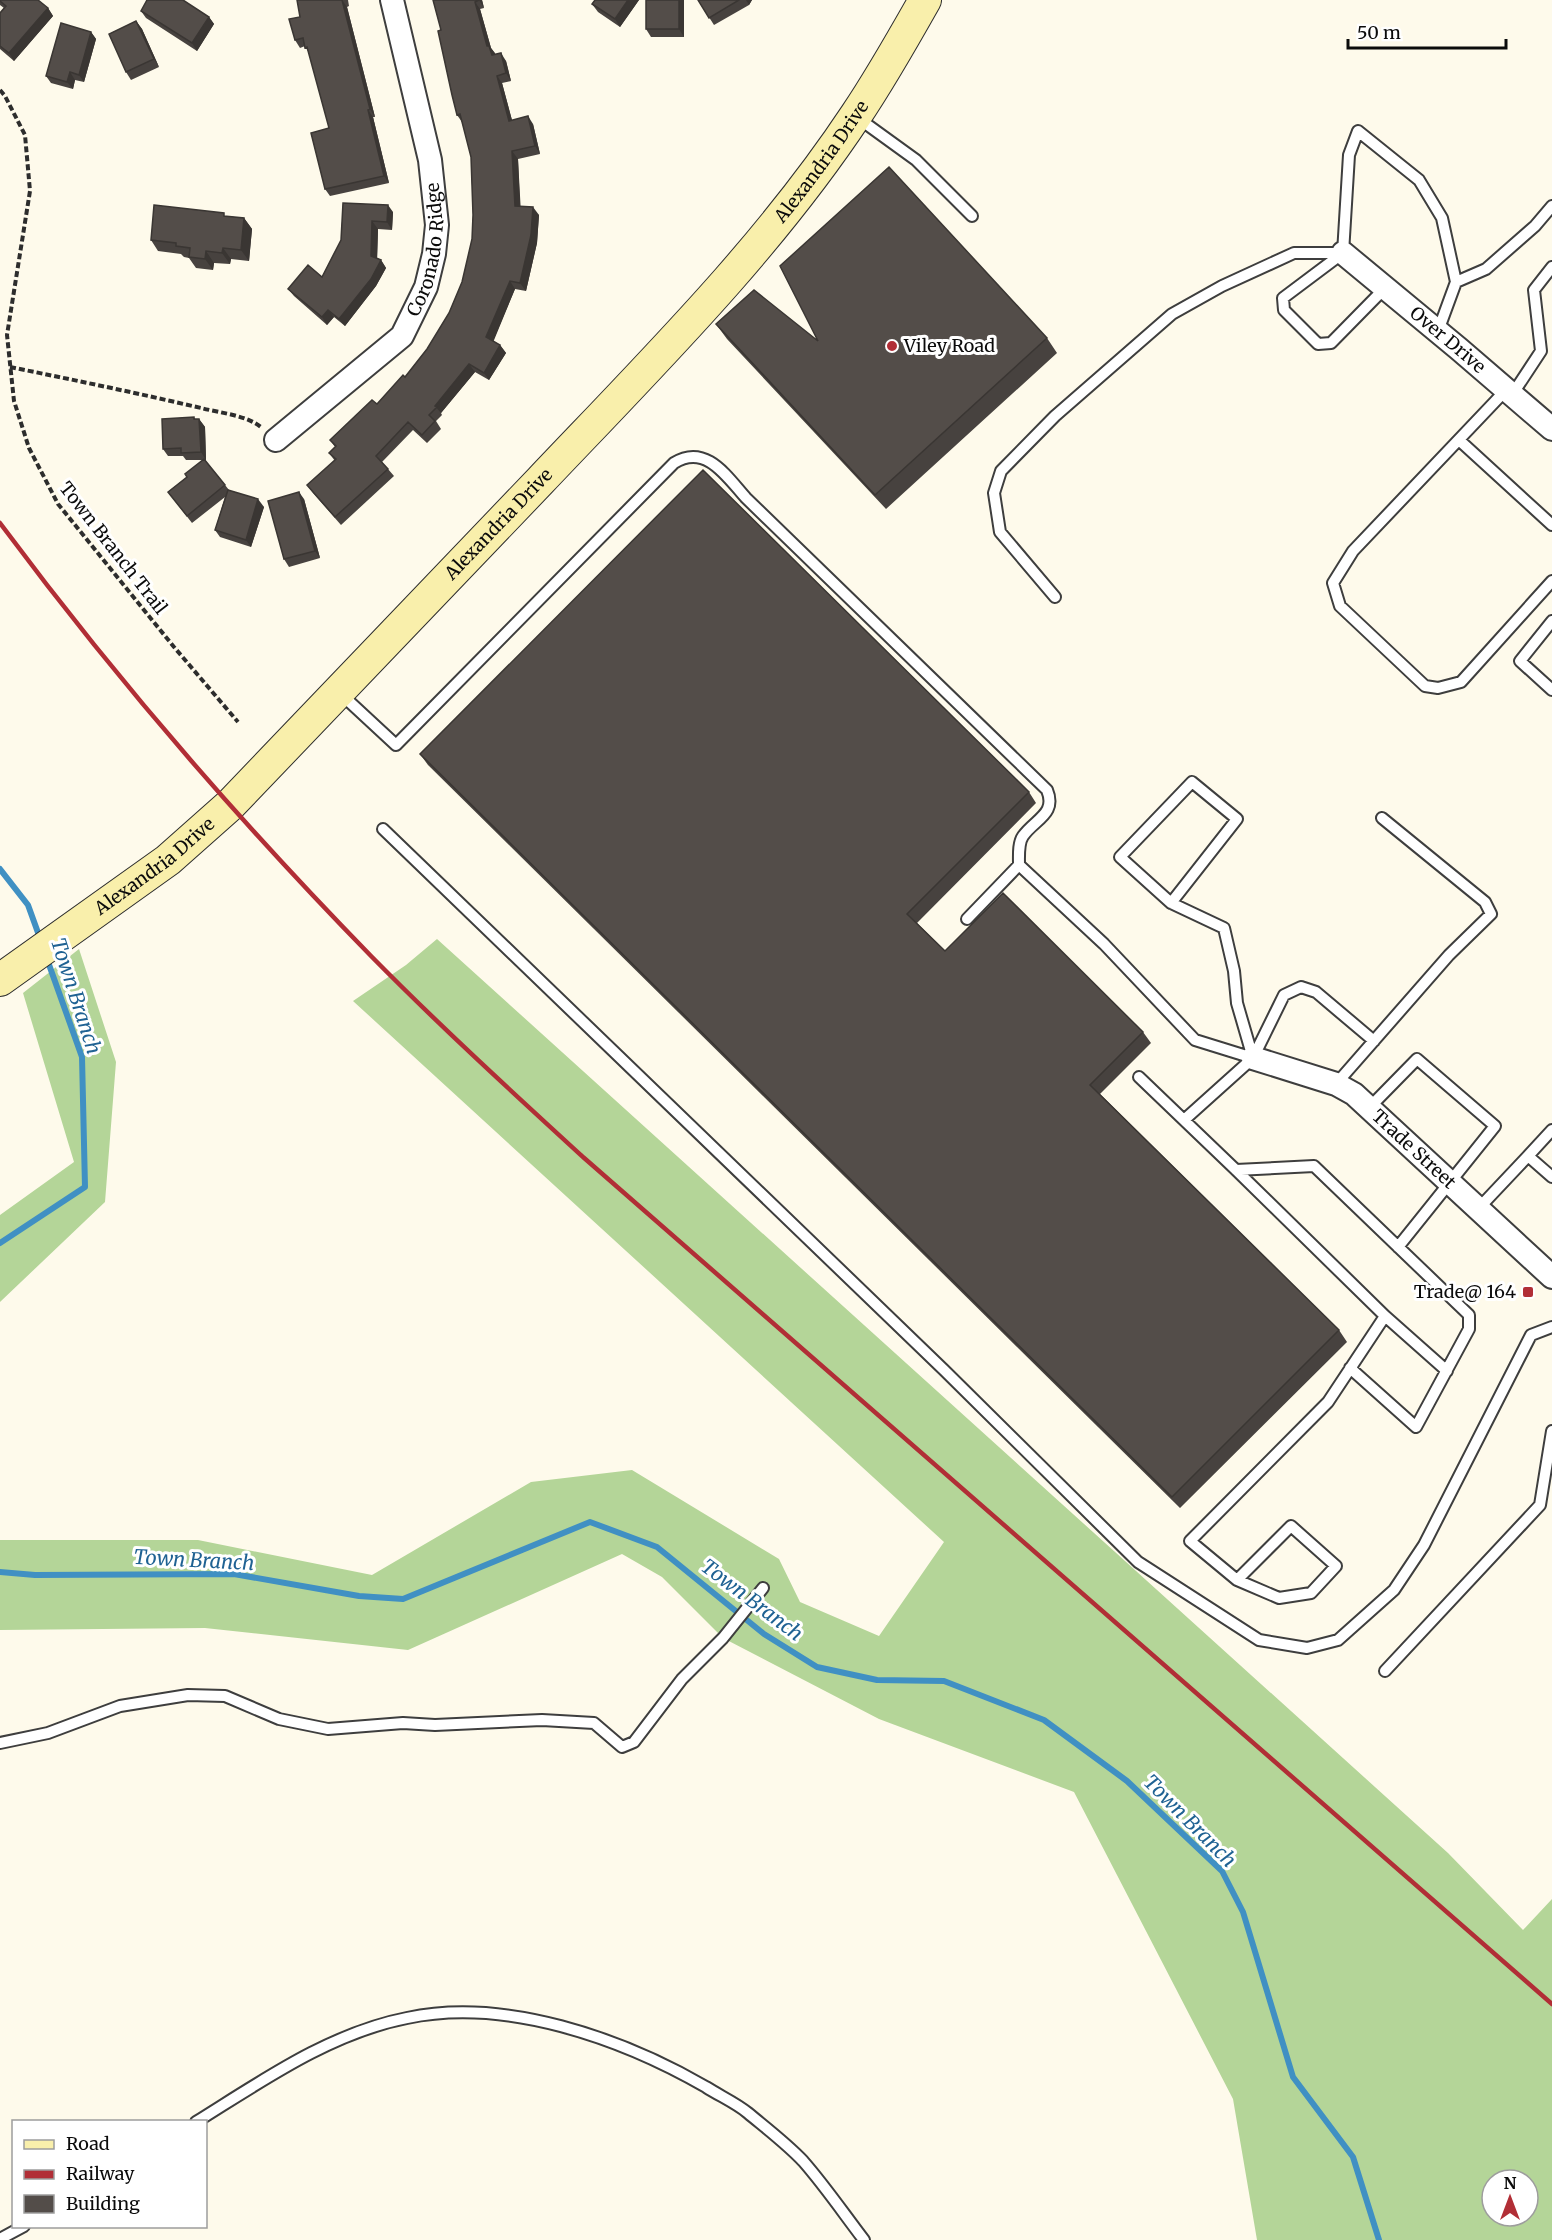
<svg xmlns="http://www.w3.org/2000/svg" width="1552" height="2240" font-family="Merriweather,serif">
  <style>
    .forest { fill: #b4d598; fill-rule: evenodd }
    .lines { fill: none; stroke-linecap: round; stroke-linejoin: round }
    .stream { stroke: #4090c3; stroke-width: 6 }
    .lane-casing { stroke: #3e3e3e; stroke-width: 14 }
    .street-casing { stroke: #3e3e3e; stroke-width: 26 }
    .secondary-casing { stroke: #2d2d2d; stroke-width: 34 }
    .path { stroke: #2d2d2d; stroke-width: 4; stroke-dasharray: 6 3; stroke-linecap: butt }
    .lane { stroke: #fff; stroke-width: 10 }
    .street { stroke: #fff; stroke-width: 22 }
    .secondary { stroke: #f9efab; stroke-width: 32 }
    .rail { stroke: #b12e36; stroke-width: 4.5 }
    .wall { fill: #47423f }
    .shaded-wall { fill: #3a3633 }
    .building { fill: #534d49; stroke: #3a3633; stroke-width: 1.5 }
    .poi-dot { fill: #b12e36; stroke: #fff; stroke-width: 2 }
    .labels { text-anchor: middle; stroke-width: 6; stroke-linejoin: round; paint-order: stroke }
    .street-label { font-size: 18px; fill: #0b0b0b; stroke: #fff }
    .poi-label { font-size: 18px; fill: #0b0b0b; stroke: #fff; text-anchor: start }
    .water-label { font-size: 20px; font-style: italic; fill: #1f6293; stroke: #fff }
  </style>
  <rect width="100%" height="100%" fill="#fefaeb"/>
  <path class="forest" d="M437,939L1448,1853L1523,1930L1552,1899V2240H1257L1233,2099L1074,1792L879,1719L723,1638L662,1577L622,1554L408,1650L205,1628L0,1630V1540H198L372,1575L531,1482L632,1470L779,1559L800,1602L879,1636L944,1542L353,1001L406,965ZM1492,2180H1528V2216H1492Z
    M79,949L116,1062L105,1202L0,1302V1215L74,1162L23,993Z"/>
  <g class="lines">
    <path class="stream" d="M0,869L28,905L41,941
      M0,1243L85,1187L82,1057L47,959
      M0,1572L35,1575L234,1574L359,1596L403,1599L590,1522L657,1547L764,1634L817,1667L877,1680L944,1681L1044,1720L1127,1781L1222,1871L1243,1912L1293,2077L1353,2157L1379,2240"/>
    <g class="lane-casing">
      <path id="lane" d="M858,118L916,160L972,216
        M1385,288L1331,343L1318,344L1284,310L1283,298L1343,253L1349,155L1358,131L1419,180L1442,218L1456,282
        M1438,331L1456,282L1486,269L1535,226L1552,206
        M1506,390L1353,551L1333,583L1340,606L1425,686L1438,688L1461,682L1552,581
        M1512,395L1541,351L1534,290L1552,267
        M1459,440L1552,525
        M1055,597L1000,532L994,493L1001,471L1055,416L1172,314L1222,286L1294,253H1343
        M1552,621L1520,661L1552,690
        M341,694L396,745L674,463C706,443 727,477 746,498L1047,790C1057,814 1035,819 1023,836C1018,843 1019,856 1019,865
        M383,829L944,1370L1138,1562L1259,1640L1307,1648L1338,1640L1394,1590L1424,1545L1531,1335L1552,1327
        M1171,903L1237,819L1192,782L1120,857L1171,903L1224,928L1234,971L1237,1003L1253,1058
        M967,919L1019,865L1104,944L1195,1040L1253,1058
        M1139,1077L1236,1170L1385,1316L1328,1402L1190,1541L1237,1580L1279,1598L1311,1593L1336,1566L1291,1526L1237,1580
        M1336,1084L1449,955L1491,914L1485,902L1382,818
        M1369,1108L1417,1059L1495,1126L1398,1247
        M1184,1120L1253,1058L1284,995L1301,987L1316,992L1374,1041
        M1528,1156L1552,1130
        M1236,1170L1314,1166L1469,1315V1329L1416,1427L1350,1368
        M1478,1209L1528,1156L1552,1177
        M1385,1316L1447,1371
        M1385,1671L1540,1505L1552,1431
        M0,1743L48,1733L120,1706L188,1695L225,1696L279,1719L328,1729L403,1723L435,1725L542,1720L594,1723L622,1747L634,1742L682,1679L723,1638L763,1588
        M196,2122C262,2081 330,2033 407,2018C505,1997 621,2038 706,2087C720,2096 736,2103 748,2113C766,2128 787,2144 803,2161C825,2186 844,2214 864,2240
        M0,2239L24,2226"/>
    </g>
    <g class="street-casing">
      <g id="street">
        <path id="s1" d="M1343,253L1459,349L1552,429"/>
        <path id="s2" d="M276,440L402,336L426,287L434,254L437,225L430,160L392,0"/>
        <path id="s3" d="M1253,1058L1336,1084L1354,1094L1552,1277"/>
      </g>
    </g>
    <g class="secondary-casing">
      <g id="secondary">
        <path id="s4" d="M0,980L168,860L230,805C334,697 437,588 541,480C651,364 768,248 856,115C881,78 903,39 925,0"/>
      </g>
    </g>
    <path class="path" d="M0,90L5,96L25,135L30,191L7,335L14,401L29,448L58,504L174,647L238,722
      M10,367C74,380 137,393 201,408C220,413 247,415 262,428"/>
    <use href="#lane" class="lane"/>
    <use href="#street" class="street"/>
    <use href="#secondary" class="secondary"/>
    <path class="rail" d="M0,523C113,675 239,821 372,957C440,1026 511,1091 583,1157L1552,2004"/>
  </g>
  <path class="wall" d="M0,0L48,8L53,16L14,61L0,49V13L4,8L0,5Z
    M297,0H348L349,6L347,7L375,117H373L389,183L330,196L325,189L329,128L309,53L305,46L300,48L295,40L300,17Z
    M433,0H482L484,8L480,9L491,48L495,54L506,61L511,81L502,83L512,120L533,124L540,154L518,159L520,206L539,215L537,243L526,291L515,289L493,341L500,345L506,353L489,380L475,372L441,413L442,415L436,421L441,429L427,443L413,430L382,462L394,476L341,525L313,493L307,485L335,461L329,453L335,447L330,440L377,404L405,377L427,349L449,313L462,282L472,239L473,215L471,157L462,122L457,115L441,30Z
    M595,0H639L620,27L598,12L592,4Z
    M684,0V37H651L646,29Z
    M698,0H752L749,5L714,25Z
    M141,11L209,17L214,24L197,51L146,18Z
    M136,21L142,29L159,67L131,80L126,72Z
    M91,32L96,39L84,82L75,80L73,89L51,83L46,76Z
    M343,203L393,212L392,230L378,229L377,258L381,260L386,268L376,286L345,326L334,317L327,325L294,296L288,289L322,277L341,240Z
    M226,216L244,218L252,229L249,261L231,259L230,264L214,263L213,270L196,268L189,258L184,257L181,254L158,251L151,240Z
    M716,324L818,341L1047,338L1057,353L886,509L727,339Z
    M194,417L195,419H199L205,427L206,460H205L229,490L264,507L251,547L220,537L215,530L225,497L192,523L168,492L187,477L203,460H186L183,456H168L163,449Z
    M304,499L320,558L289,567L284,559Z
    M420,754L1029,792L1036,803L917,923L945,951L1143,1032L1151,1043L1100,1094L1339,1330L1347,1342L1180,1508L428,765Z"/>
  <path class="shaded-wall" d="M342,0L347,7L375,117L370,109Z
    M479,0H482L484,8Z
    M628,0H639L620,27L615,19Z
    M679,0H684V37L679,29Z
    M746,0H752L749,5Z
    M475,2L480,9L491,48L495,53L497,63L487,46Z
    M48,8L53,16L14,61L9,53Z
    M209,17L214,24L197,51L192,43Z
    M136,21L142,29L159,67L154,59Z
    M91,32L96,39L84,82L79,75Z
    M501,53L506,61L511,81L506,73Z
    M70,72L75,80L73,89L67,82Z
    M497,76L502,83L514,128L509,121Z
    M368,110L373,117L389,183L384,176Z
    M528,116L533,124L540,154L535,146Z
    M512,151L518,159L521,214L515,206Z
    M388,205L393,212L392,230L387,222Z
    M533,207L539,215L537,243L526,291L520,283Z
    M244,218L252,229L249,261L241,250Z
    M372,221L378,229L377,263L371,256Z
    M223,248L231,259L230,264L222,253Z
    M206,251L214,263L213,270L205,259Z
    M381,260L386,268L376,286L345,326L339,319Z
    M510,281L515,289L492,345L486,337Z
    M328,310L334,317L327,325L322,317Z
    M500,345L506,353L489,380L484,373Z
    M469,364L475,372L441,413L435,406Z
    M199,419L205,427L206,460L201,452Z
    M299,492L304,499L320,558L315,551Z
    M258,499L264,507L251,547L246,540Z"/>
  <path class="building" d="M0,0H38L48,8L9,53L0,46V13L6,6L0,1Z
    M147,0H183L209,17L192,43L141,11Z
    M297,0H342L370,109L368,110L384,176L325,189L311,133L329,128L307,47L305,48L303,38L295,40L289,19L300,17Z
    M433,0H479L475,2L487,46H489L492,55L501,53L506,73L497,76L509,121L528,116L535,146L512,151L515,206L533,207L531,235L520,283L510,281L486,337L500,345L484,373L469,364L435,406L437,407L429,415L435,421L422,435L408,422L376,456L388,469L335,517L307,485L336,459L329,453L336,446L330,440L372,400L377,404L403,375L405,377L427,349L449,313L462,282L472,239L473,215L471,157L460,114L457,115L452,95L438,31L441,30Z
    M595,0H628L615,19L592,4Z
    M646,0H679V29H646Z
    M698,0H739L709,18Z
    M136,21L154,59L126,72L109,34Z
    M61,23L91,32L79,75L70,72L67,82L46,76Z
    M889,167L1047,338L875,495L716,324L754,290L818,341L780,266Z
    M343,203L388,205L387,222L372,221L371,256L381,260L371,279L339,319L328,310L322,317L288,289L308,265L322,277L341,240Z
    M154,205L224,213V216L244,218L241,250L223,248L222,253L206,251L205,259L189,257L190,248L176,246V243L151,240Z
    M194,417V419H199L201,452L181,453V448L163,449L162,419Z
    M204,459L225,485L187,516L168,492L187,477L185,474Z
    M703,470L1029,792L907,914L945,951L1003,893L1143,1032L1090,1085L1339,1330L1172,1497L420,754Z
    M228,490L258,499L246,540L215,530Z
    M299,492L315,551L284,559L268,501Z"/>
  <g class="poi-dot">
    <circle cx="892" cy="346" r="6"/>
    <rect x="1522" y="1286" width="12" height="12" rx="3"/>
  </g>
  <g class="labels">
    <g class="street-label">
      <text dy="6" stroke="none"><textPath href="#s4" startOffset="1164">Alexandria Drive</textPath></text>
      <text dy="6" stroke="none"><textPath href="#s2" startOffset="255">Coronado Ridge</textPath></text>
      <text dy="6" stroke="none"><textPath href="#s1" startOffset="136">Over Drive</textPath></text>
      <text dy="6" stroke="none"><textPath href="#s4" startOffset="678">Alexandria Drive</textPath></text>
      <text transform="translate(113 548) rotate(52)" y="6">Town Branch Trail</text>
      <text dy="6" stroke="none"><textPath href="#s4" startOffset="192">Alexandria Drive</textPath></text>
      <text dy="6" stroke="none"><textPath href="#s3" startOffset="189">Trade Street</textPath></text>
    </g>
    <g class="poi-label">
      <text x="904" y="352">Viley Road</text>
      <text x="1516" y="1298" text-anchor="end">Trade@ 164</text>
    </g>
    <g class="water-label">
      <text transform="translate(76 996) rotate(72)" y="7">Town Branch</text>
      <text transform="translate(194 1560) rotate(3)" y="7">Town Branch</text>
      <text transform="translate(752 1600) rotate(37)" y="7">Town Branch</text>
      <text transform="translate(1190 1821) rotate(45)" y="7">Town Branch</text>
    </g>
  </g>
  <rect x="12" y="2120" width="195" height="108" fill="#ffffff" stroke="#9d9d9d" stroke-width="1.5"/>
  <rect x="24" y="2140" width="30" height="9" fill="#f9efab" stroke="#9d9d9d" stroke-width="1.5"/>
  <text x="66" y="2150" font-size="18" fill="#0b0b0b">Road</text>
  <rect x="24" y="2170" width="30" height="9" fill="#b12e36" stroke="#9d9d9d" stroke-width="1.5"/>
  <text x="66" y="2180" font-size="18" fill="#0b0b0b">Railway</text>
  <rect x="24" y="2195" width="30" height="18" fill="#534d49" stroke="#9d9d9d" stroke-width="1.5"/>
  <text x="66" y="2210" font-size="18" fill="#0b0b0b">Building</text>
  <g transform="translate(1510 2198)"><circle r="28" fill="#ffffff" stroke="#9d9d9d" stroke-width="1.5"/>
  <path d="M0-4.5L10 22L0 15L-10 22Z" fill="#b12e36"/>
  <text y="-9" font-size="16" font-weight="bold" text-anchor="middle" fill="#0b0b0b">N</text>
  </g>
  <path d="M1348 39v9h158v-9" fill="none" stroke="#0b0b0b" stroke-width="3"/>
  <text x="1357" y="39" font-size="18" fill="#0b0b0b" stroke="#ffffff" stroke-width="4.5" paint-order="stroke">50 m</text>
</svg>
